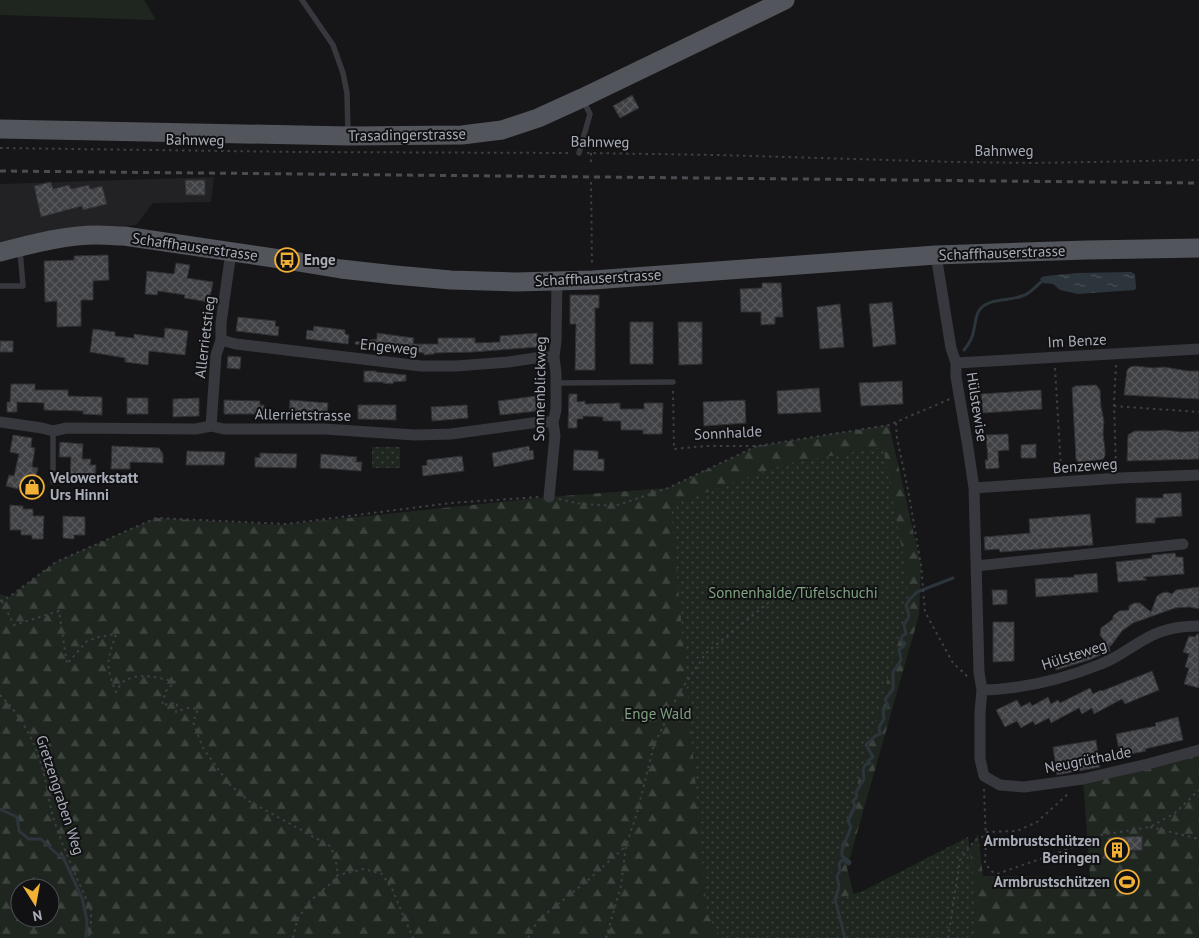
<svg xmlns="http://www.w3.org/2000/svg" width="1199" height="938" font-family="'PT Sans',sans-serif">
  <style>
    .built { fill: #222225 }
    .grass { fill: #1e261f }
    .forest { fill: url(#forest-firs); fill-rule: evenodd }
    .park { fill: url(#park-dots) }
    .water { fill: url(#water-ripples) }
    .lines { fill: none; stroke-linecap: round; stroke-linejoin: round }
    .stream { stroke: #2c353c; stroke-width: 3 }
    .building { fill: url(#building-cross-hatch); stroke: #303034 }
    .path { stroke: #3d3f44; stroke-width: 2; stroke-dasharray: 2.5 4; stroke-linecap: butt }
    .lane { stroke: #37383d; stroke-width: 5.5 }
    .street { stroke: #37383d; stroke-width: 11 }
    .primary { stroke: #53555c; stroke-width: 19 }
    .rail { stroke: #4a4c52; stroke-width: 3; stroke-dasharray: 6 5; stroke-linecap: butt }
    .labels { text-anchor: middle; stroke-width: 4; stroke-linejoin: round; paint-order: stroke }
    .street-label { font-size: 15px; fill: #a8adb8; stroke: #111113 }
    .poi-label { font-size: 15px; font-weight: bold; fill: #a8adb8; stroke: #111113; text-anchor: start }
    .park-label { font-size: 15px; fill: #7fa381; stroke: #111113 }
  </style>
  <defs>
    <pattern id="forest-firs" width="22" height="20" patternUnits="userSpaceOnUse" patternTransform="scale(1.25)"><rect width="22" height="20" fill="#1e261f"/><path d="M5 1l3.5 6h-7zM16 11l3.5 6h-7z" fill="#3c433d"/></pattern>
    <pattern id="park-dots" width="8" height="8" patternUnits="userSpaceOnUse" patternTransform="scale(1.25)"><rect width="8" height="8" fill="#1e261f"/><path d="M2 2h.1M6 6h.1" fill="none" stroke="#3c433d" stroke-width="1.8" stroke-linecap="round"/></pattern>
    <pattern id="water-ripples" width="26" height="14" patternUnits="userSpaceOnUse" patternTransform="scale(1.25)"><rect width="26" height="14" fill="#2c353c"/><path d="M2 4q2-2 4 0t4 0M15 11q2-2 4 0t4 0" fill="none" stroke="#485056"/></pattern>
    <pattern id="building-cross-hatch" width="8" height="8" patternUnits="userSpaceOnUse" patternTransform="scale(1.25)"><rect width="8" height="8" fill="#404145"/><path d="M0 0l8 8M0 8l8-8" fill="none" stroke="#595a5e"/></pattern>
  </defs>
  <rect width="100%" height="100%" fill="#161618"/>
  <path class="built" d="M214,177L211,202L153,203L136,225L30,235L0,242V184Z"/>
  <path class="grass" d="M0,0H144L156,20L0,15Z"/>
  <path class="forest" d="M889,425L921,565L919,615L847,868L865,938H0V594L9,597L56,562L156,518L280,525L549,497L668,488L757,446ZM20,888H50V918H20Z
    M1199,750V938H953V878L978,834L983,876L1090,877L1083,779Z"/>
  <path class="park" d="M372,447H400V468H372Z
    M883,447L906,571L909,605L832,872L840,898L861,892L968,837L972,864L976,938H721L707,914L671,505L789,463Z"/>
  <path class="water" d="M1131,272L1135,274L1136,288L1135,290L1078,294L1060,290L1053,284L1043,283L1040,279L1042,277L1046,276L1077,273Z"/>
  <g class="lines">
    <path class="stream" d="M964,350C969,344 973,338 974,329C976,322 975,314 981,308C991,298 1010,301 1022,296C1030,294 1035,287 1041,282
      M0,809L17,817L19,831L29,839H41L58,855L63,857L82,898L87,920L86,938
      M845,938L835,899L839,887L837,876L840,871L839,864L842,860L849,864L850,862L842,856V850L851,827L848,821L855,806L853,801L857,797L856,792L864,779L863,770L865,765L870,763L868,761L873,757L866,745L875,736L880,734L879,727L884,719L883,711L888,705L885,700L893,689V672L901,660L899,649L903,647L905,643L901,641L902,636L906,634L904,625L909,616L906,605L910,599L917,592L953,578"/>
  </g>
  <path class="building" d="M632,95L639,108L620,118L613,106Z
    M185,180H205V195H186Z
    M51,182L53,189L69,185L71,189L89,185L90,189L102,186L107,204L83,210L82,206L41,217L34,186Z
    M108,255L109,280L93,281V300H81V326L57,327V301L45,302L44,261L74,260V256Z
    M176,263L190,265L187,278L213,282L209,302L184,298L185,295L158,291L157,295L145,294L147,271L174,274Z
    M762,283H781L783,317H775V324L761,325V312H741L740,289L762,288Z
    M570,295H599V308H595V370H575L576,324H570Z
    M892,302L896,344L873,347L869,304Z
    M840,304L844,347L820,349L817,307Z
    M238,317L276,321L275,326L279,327L278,336L236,331Z
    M630,322H653V364H630Z
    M678,322H702V364L679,365Z
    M314,326L345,330V334L349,335L348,344L306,339L307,330L313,331Z
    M165,328L188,331L185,355L149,351L148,365L125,362V358L90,352L93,329L115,332V336L134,338V334L164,338Z
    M377,333L414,338L413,344H438V338H475V343L500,342V336L537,333L538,347L473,352L434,353V354L424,355V353L355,344V342L377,339Z
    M0,341H13V352H0Z
    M228,356L241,357L240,369L227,368Z
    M1135,366L1153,368L1164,367L1188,371H1199V399L1124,395L1127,370L1130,367Z
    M364,371H376V372L406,375V381L393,382V384L383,383V382H364Z
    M902,381L903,404L861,406L859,383Z
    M11,384H35V390H68V396L102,397V415L83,414V411L44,410V403L17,402V412H7V402H10Z
    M1096,385L1100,390L1101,407L1104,421L1103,434L1105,450V456L1103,459L1099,460L1078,462L1076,459L1072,388L1075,386Z
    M819,388L821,412L778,414L777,391Z
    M1041,390L1042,409L983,413L981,394Z
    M569,394H577V402L585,401V404L620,403V409H644V403H663L662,434H643V430H621V421H603V417L583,416V419H577V428H568Z
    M536,396L538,411L500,415L498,401Z
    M127,398H148V414H127Z
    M199,398V416L173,417V399Z
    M224,400L260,401V405H264V414H224Z
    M290,400L328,403L327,417L289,415Z
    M745,400L746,423L704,426L703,402Z
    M358,405H396V420L358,419Z
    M467,405L468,418L432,421L431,407Z
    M1164,430L1182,432L1199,431V459L1127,461L1128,435L1129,434L1135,431H1153Z
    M1008,434L1009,450L998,451L999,468L986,469L985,460H988L986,435Z
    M13,435L32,438L31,447L35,448L32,467L38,468L34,483L27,481L25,488L19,486L18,489L6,486L9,475L14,476L19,454L10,452Z
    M60,442L83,444L82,459H91L90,465H96L95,482L83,481V477L70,476L71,457H59Z
    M1036,444V458H1021V445Z
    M112,446L159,448L163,454V463L130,462V469H111Z
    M529,446L530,451L533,450L534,459L494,467L492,453Z
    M574,450L598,451V459H604V471L573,470Z
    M187,451L225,452L224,465H186Z
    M260,453L297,454L296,468L255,467V457L260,458Z
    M321,454L357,457L356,462H362L361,471L320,468Z
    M462,456L464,471L423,476L422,466L427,465V460Z
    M1181,493L1182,516L1155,518V523H1136V498H1163V494Z
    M10,505L23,506V509H33V516H44L43,539H32V535H21V530H10Z
    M1090,514L1093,545L1000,552L999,549L985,550L984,537L1030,533L1029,519Z
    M63,516L85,517V535H74V539L63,538Z
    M1175,553L1176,557H1183L1184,574L1143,577L1147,580L1118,582L1116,562L1152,558V555Z
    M1097,573L1098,592L1036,597L1035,579L1074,577V575Z
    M1199,587V609L1189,607L1175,608L1133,623L1122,631L1110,647L1109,645L1110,651L1089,660L1056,670L1052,658L1106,643L1100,635L1101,628L1113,619V616L1119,611L1129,610V606L1134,603H1140L1151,612L1157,596L1162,593L1167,592L1172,594L1176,590Z
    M992,590H1007V604L993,605Z
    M993,622H1014V661L993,662Z
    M1197,634H1199V688L1184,684L1189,668L1185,667L1189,654L1183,652L1189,636L1195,637Z
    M1152,671L1159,690L1125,704L1122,699L1094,714L1092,708L1082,714L1079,708L1051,723L1049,718L1035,725L1033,721L1021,728L1017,721L1005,727L996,710L1017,700L1021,707L1030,702L1032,706L1048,697L1051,704L1058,700L1060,703L1090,688L1093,694L1101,690L1102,691Z
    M1178,717L1183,740L1145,749L1146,751L1120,756L1116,734L1156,726L1155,723Z
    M1096,740L1100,767L1057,775L1053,747Z
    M1142,836V850L1107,851L1108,838Z"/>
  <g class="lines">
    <path class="path" d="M0,148L299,152L570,153
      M587,153L718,155L956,162L1035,163L1199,160
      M591,153V165
      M591,182L592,265
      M1116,365L1114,403L1116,468
      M1055,368L1061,468
      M673,391L674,449L705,446H757L889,425L950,399
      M1114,406L1199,412
      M896,423L897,438L909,495L921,565L925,612L953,663L968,677
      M1061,468H1084
      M559,499L581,504L615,506L668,488L757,446
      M0,601L9,597L56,562L156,518L286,524L451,503L539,497
      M2,601L14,625L59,611L67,664L87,641L99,637L116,634C107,661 105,665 116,692C118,689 120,684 123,682C139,671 159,678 175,682L166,691L162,705L177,703L176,712L187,708L198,709L193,722L203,748L229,784L249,801L330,846L335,856L338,875
      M0,695C23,717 38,747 45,779C48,792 50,807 54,820C64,851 78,880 91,910V923L89,938
      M984,789L986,842L985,863L991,871L997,874L1063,851L1101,835L1150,827L1175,813L1199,790
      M1150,827L1199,839
      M986,832L1017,831L1037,822L1069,793
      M293,938L297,920L310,901L331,883L338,875L364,869L382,874L392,889L413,938
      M528,938L538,920L587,881L626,846
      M606,938L621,886L626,846L637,813L654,745L679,693L706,653L789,586
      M948,938L960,860L974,841L986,835"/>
    <path class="lane" d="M302,0L333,45L343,73L347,93L348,134
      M579,153L590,114L583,100
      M0,286H23L20,250
      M556,383L673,382
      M53,431V482"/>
    <path class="street" d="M936,255L951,348L956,363V377L967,441L974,488L979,672L982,690L980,712V759L984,776L1000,785L1024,787L1083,779L1148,764L1199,750
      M221,340L236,344L421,366H456L508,362L542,357H554
      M956,363L1199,349
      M0,422L42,428L53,431L67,428L196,429L211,426L224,429H324L415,435L451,434L539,422H553
      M211,426L216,355L221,340V323L231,252
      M974,488L1120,478L1199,475
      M549,497L555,435L553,422L556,410V373L554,357L556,341L557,281
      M976,566L1183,544
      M982,690C1022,689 1064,679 1101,664C1120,657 1134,644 1151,636C1166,628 1182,626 1199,626"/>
    <path class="primary" d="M0,129L348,136L462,135L502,130L538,118L582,98L785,0
      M0,252C32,244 64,235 97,235C106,235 115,236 124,236L287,260L341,269L395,275L451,280L515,282L593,280L936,255L1087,250L1199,248"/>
    <path class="rail" d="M0,171L1199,183"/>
  </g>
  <defs>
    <g id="bus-ring" transform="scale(1.25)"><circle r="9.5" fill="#111113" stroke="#f2b134" stroke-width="1.5"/><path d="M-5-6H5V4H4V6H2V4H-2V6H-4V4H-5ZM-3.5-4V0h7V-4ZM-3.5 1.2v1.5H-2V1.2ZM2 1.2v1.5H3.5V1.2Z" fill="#f2b134"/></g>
    <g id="shop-ring" transform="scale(1.25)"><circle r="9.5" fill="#111113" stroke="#f2b134" stroke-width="1.5"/><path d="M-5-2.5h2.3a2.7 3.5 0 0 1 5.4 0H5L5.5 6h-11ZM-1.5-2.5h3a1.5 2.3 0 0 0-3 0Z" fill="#f2b134"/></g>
    <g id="building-ring" transform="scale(1.25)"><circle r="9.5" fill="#111113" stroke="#f2b134" stroke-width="1.5"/><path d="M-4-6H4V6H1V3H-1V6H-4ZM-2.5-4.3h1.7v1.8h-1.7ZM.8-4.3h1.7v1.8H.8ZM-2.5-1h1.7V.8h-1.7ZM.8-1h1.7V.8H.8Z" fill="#f2b134"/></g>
    <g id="stadium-ring" transform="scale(1.25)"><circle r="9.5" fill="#111113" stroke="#f2b134" stroke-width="1.5"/><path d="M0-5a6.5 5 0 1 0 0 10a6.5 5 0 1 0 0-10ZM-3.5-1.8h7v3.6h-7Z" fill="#f2b134"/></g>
  </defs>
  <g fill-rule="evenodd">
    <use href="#bus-ring" x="287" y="260"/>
    <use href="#shop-ring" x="32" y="487"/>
    <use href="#building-ring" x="1117" y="850"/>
    <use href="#stadium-ring" x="1127" y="882"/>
  </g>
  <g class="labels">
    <g class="street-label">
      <text transform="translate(407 135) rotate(-1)" y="5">Trasadingerstrasse</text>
      <text transform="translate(195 140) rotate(1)" y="5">Bahnweg</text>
      <text transform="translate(600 142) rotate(1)" y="5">Bahnweg</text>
      <text x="1004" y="156">Bahnweg</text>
      <text transform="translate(195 247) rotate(8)" y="5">Schaffhauserstrasse</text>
      <text transform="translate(1002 253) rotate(-2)" y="5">Schaffhauserstrasse</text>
      <text transform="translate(598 278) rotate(-3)" y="5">Schaffhauserstrasse</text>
      <text transform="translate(205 337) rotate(-83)" y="5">Allerrietstieg</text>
      <text transform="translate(1077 341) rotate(-3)" y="5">Im Benze</text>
      <text transform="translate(389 347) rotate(6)" y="5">Engeweg</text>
      <text transform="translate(540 389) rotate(-89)" y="5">Sonnenblickweg</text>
      <text transform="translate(977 407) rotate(81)" y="5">Hülstewise</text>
      <text transform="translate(303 415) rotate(1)" y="5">Allerrietstrasse</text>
      <text transform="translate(728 433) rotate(-3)" y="5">Sonnhalde</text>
      <text transform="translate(1085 466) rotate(-4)" y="5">Benzeweg</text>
      <text transform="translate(1074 655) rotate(-18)" y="5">Hülsteweg</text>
      <text transform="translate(1088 760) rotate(-11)" y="5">Neugrüthalde</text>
      <text transform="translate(60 795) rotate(72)" y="5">Gretzengraben Weg</text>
    </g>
    <g class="poi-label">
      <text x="304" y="265">Enge</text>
      <text x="50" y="483">Velowerkstatt<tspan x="50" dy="17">Urs Hinni</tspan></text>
      <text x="1100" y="846" text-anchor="end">Armbrustschützen<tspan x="1100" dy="17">Beringen</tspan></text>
      <text x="1110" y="887" text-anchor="end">Armbrustschützen</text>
    </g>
    <g class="park-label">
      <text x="793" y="598">Sonnenhalde/Tüfelschuchi</text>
      <text x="658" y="719">Enge Wald</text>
    </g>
  </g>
  <g transform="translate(35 903) rotate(169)"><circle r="24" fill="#111113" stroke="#4d4f55"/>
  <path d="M0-4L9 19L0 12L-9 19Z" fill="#f2b134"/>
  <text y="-8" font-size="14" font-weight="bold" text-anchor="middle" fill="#a8adb8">N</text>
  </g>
</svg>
